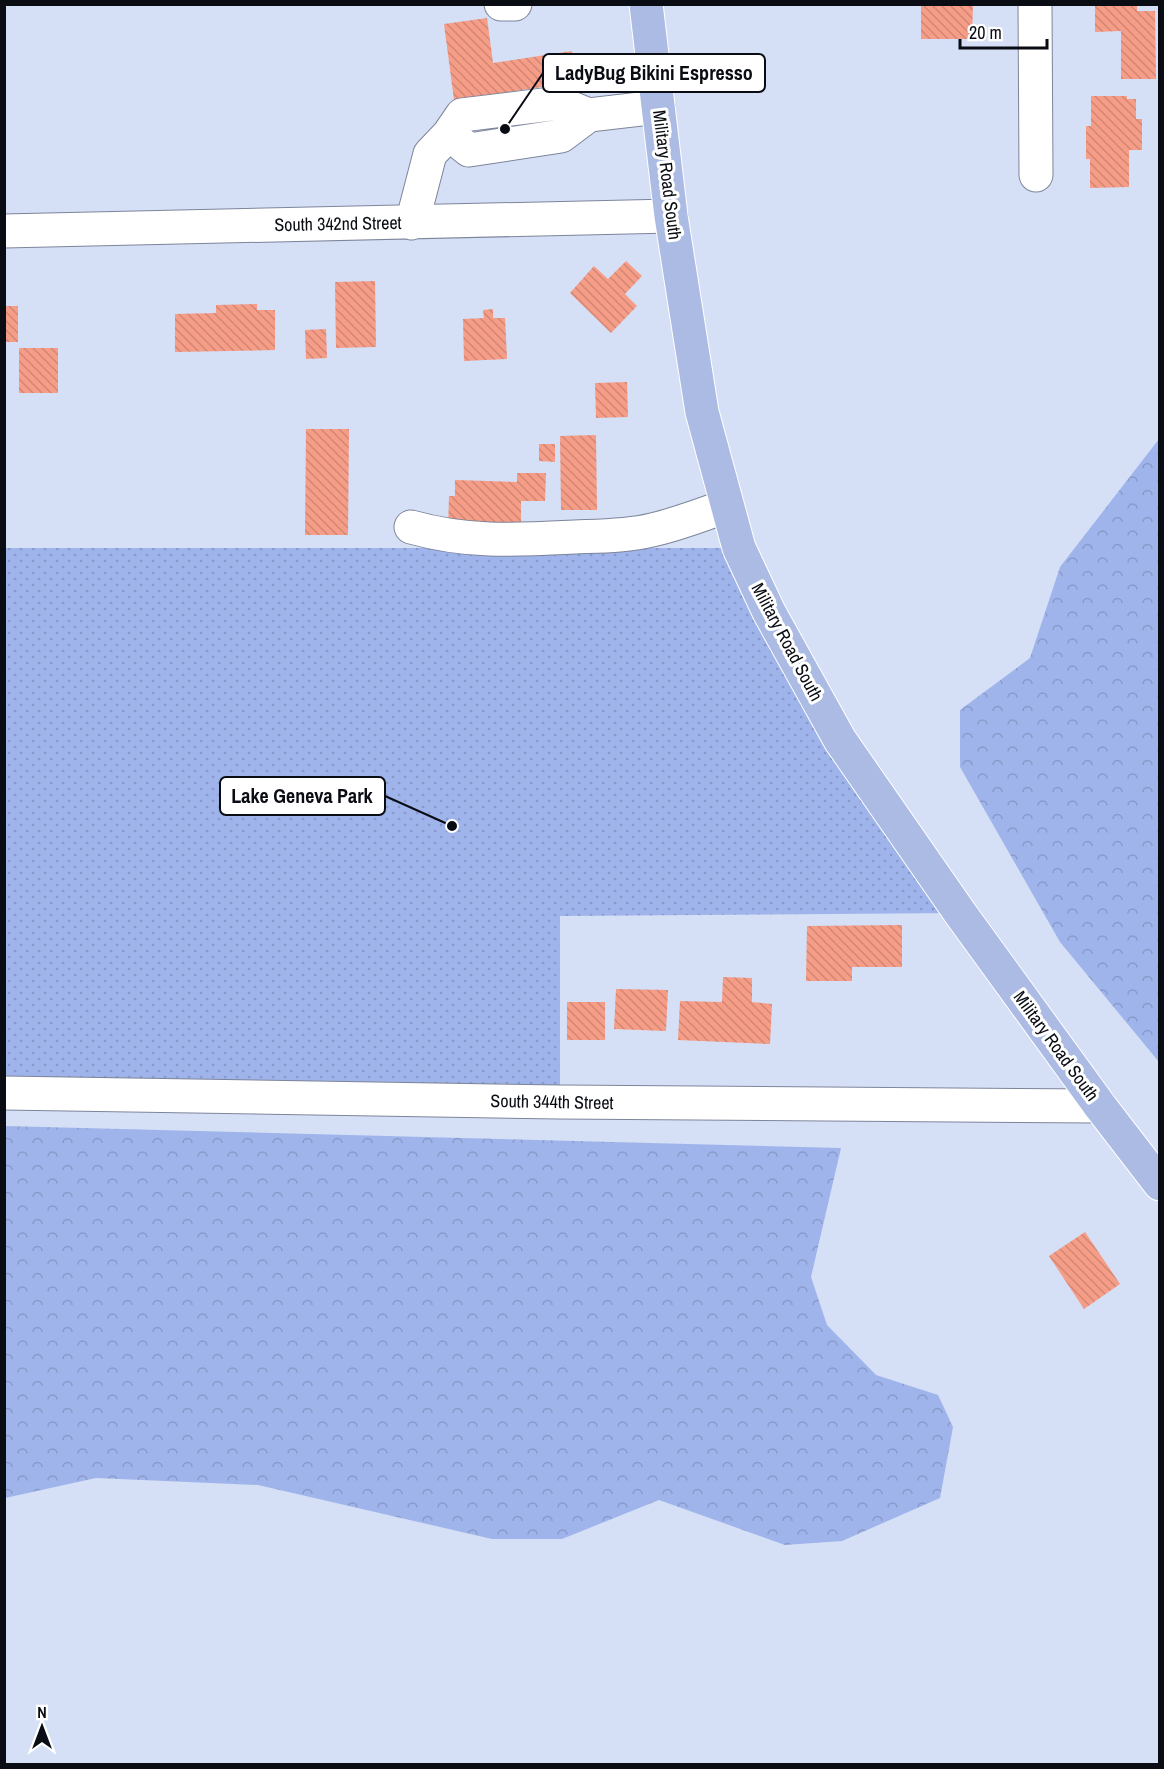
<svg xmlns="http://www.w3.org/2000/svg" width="1164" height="1769" font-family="'Archivo Narrow',sans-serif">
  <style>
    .forest { fill: url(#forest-crowns) }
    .park { fill: url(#park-dots) }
    .building { fill: url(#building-back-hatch) }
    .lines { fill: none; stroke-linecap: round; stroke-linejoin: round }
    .minor-casing { stroke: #7d859a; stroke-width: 35 }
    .major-casing { stroke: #fff; stroke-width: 35 }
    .minor { stroke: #fff; stroke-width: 33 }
    .major { stroke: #acbbe3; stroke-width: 33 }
    .labels { text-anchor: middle; stroke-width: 6; stroke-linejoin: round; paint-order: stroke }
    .street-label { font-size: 18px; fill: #090c13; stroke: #fff }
    .leader { fill: none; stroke: #090c13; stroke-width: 2 }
    .callout-dot { fill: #090c13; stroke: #fff; stroke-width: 2 }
    .callout { fill: #fff; stroke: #090c13; stroke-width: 2 }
    .callout-label { font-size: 20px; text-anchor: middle; font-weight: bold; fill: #090c13 }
  </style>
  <defs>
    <pattern id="forest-crowns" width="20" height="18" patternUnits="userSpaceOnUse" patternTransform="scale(1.5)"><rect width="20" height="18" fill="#9fb4eb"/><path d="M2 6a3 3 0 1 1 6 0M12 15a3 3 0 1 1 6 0" fill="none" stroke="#889ac9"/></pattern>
    <pattern id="park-dots" width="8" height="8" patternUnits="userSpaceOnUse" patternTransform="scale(1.5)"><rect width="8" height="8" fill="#9fb4eb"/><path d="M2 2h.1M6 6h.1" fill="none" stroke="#889ac9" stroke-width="1.8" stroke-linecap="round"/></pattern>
    <pattern id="building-back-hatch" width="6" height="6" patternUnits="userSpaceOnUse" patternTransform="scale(1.5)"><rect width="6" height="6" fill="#f69d88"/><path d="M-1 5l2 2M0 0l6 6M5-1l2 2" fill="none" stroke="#d28674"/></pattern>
  </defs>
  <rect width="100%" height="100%" fill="#d5dff6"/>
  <path class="forest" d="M1159,439V1062L1060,942L960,767V710L1030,658L1060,567Z
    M5,1126L841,1148L811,1277L827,1325L876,1375L938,1395L953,1427L940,1498L842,1541L785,1545L659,1500L562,1539H492L258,1485L96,1478L5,1498Z"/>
  <path class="park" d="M5,548H739L960,913L560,916V1102L5,1093Z"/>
  <path class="building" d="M921,4H973L972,39H921Z
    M1095,4H1137V11H1155L1156,79H1121V31L1095,32Z
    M487,18L493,63L572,51L576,82L454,100L444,24Z
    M1091,96H1127V99H1136V119H1142V150H1129V187L1090,188V159H1086V126H1091Z
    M626,261L642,276L625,294L637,306L611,333L570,293L594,266L608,279Z
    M375,281L376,347L336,348L335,282Z
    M257,304V310H275V350L175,352V314L216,313V305Z
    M4,306H18V342H4Z
    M493,309V318H505L507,359L464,361L463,319L484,318L483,310Z
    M326,329L327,358L306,359L305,330Z
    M19,348H58V393H19Z
    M627,382L628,417L596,418L595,383Z
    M306,429H349L348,535H305Z
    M596,435L597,510H561L560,436Z
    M539,444H555V462L539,461Z
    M517,473H546L545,501H521V530L448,529L449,496H455V480L517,482Z
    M902,925V967H852V981H806L807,926Z
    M723,977L752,978V1002L772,1004L770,1044L678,1040L680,1001L722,1002Z
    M616,989L668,990L666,1031L614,1029Z
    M567,1002H605V1040H567Z
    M1085,1232L1120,1284L1084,1309L1049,1256Z"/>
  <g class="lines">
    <g class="minor-casing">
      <path id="minor" d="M501,4H515
        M1035,4L1036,175
        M589,115L561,136L469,150L449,134L462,115L559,103L589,115L658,107
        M412,223L430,154L449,134
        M4,231L671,216
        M411,527C468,543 515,540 575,537C600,536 627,536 652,530C678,524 702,515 726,506
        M4,1093L560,1102L1100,1106"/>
    </g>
    <g class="major-casing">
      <path id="major" d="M646,4L671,216L702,412L739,548L769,612L840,740L960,913L1100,1106L1160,1184"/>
    </g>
    <use href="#minor" class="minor"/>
    <use href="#major" class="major"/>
  </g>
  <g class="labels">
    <g class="street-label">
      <text transform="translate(667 175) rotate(83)" y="6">Military Road South</text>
      <text transform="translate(338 224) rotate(-1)" y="6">South 342nd Street</text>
      <text transform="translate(787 642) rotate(62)" y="6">Military Road South</text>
      <text transform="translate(1056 1046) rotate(54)" y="6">Military Road South</text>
      <text transform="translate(552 1102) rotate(1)" y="6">South 344th Street</text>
    </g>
  </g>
  <path class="leader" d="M505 129L543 73M452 826L385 796"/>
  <g class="callout-dot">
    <circle cx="505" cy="129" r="6"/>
    <circle cx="452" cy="826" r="6"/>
  </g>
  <g class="callout">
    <rect x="543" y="54" width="222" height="38" rx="6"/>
    <rect x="220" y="777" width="165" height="38" rx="6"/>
  </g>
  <g class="callout-label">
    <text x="654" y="80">LadyBug Bikini Espresso</text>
    <text x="302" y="803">Lake Geneva Park</text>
  </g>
  <rect width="1164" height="1769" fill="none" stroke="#090c13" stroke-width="12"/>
  <g transform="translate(42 1727)" stroke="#ffffff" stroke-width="4.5" paint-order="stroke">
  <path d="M0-4.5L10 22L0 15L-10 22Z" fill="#090c13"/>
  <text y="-9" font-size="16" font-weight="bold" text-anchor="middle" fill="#090c13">N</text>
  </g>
  <path d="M960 39v9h87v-9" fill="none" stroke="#090c13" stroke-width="3"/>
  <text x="969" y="39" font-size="18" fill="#090c13" stroke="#ffffff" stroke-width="4.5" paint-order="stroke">20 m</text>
</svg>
